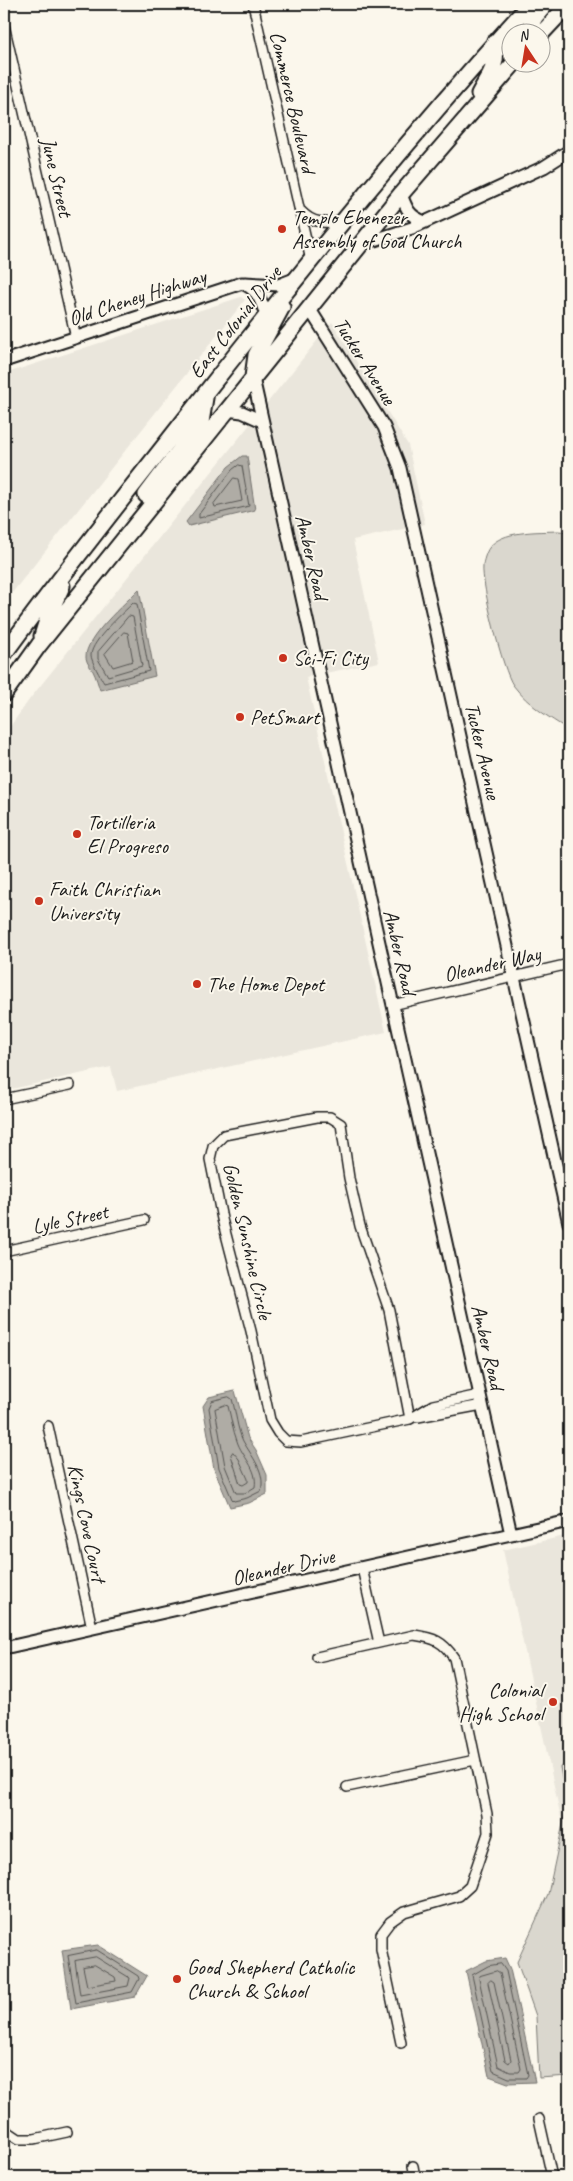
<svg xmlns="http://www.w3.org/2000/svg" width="573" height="2181" font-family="Caveat,sans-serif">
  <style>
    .built { fill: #eae6dc }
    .green { fill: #dad7ce; stroke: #7b7a75 }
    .water { fill: #afaca5; stroke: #74726e }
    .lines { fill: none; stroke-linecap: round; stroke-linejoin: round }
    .shore { stroke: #575653; stroke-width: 1 }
    .street-casing { stroke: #1c1c1c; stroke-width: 12 }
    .secondary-casing { stroke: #1c1c1c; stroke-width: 15 }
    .highway-casing { stroke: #1c1c1c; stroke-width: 19 }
    .street { stroke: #fbf7ec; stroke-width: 9 }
    .secondary { stroke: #fbf7ec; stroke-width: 11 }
    .highway { stroke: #fbf7ec; stroke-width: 15 }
    .poi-dot { fill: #c8321e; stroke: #fbf7ec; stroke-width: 2 }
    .labels { text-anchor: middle; stroke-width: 4; stroke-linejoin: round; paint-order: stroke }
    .street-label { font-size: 21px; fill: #1c1c1c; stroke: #fbf7ec }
    .poi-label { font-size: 21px; fill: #1c1c1c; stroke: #fbf7ec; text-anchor: start }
  </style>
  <rect width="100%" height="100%" fill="#fbf7ec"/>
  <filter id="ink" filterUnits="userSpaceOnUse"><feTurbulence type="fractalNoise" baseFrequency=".02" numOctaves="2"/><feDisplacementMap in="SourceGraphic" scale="10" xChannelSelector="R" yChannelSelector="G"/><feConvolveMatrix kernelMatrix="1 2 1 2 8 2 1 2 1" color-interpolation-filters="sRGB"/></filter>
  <g filter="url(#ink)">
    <path class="built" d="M241,297L245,300L4,603V374Z
      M332,322L408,445L425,524L353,540L379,662L306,677L386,1032L117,1091L111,1067L7,1090L4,1076V735L29,700Z
      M569,1535V1855L503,1550Z"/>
    <path class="green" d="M558,531L569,532V730C547,716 529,706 513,685C503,671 481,584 483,566C483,562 486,552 489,548C501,530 539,532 558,531Z
      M569,1762V2076L539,2078L536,2016L517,1962L548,1894L567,1805L560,1767Z"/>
    <path class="water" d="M242,456H247L255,510L189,526L186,522L228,467Z
      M139,589L155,676L100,690C98,684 96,677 93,671C91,667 87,664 86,658C84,638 126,603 139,589Z
      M235,1391L248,1438L256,1450L267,1475V1494L249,1503L230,1507L214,1469L203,1406L209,1397Z
      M98,1945L147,1976L135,1997L71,2009L62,1950Z
      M505,1958L510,1969L535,2082L508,2083L489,2076L466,1971L486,1961Z"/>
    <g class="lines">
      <path class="shore" d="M239,465L242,466L249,506L199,518V514L232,470Z
        M234,478L238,479L242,501L215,507L214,504Z
        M133,603L137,604L149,671L104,683C101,678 91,661 91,655C92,640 122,614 133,603Z
        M129,616L133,617L142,666L108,676L98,659V652Z
        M124,632L128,633L133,661L113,667L105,654Z
        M229,1397L232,1399C236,1412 237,1429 243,1441C252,1457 266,1472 261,1491L247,1498L234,1501L232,1499L219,1468L209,1408L212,1401Z
        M225,1405L228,1406C231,1418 233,1430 237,1441C242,1457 258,1468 255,1487L245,1493H236L225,1466L215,1409Z
        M233,1452L239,1459L248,1479V1482L243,1485L240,1484L231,1455Z
        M97,1950L138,1976L139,1979L132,1992L76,2003L68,1956Z
        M96,1957L130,1978L128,1986L80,1995L75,1961Z
        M501,1964L506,1971L528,2075L526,2078H509L493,2071L472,1975L488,1966Z
        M95,1965L115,1977L116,1981L87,1986L83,1967Z
        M497,1971L500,1973L521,2069L519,2072H510L498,2066L479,1979L480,1976Z
        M491,1980L494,1982L511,2060L509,2063L505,2060L488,1983Z"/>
      <g class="street-casing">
        <path id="street" d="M253,4L311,261
          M4,25L76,338
          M301,211C313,224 325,223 342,222
          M392,1005L569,964
          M4,1099L70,1085
          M317,1117H330L341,1124L349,1178L360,1226L389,1310L410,1419L301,1442L286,1441L278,1433L270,1420L251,1331L222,1219L210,1159L213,1146L224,1135Z
          M4,1251L144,1220
          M418,1417L482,1405
          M410,1419L433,1405L479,1395
          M48,1426L92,1628
          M362,1568L379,1643
          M317,1657L414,1635C434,1638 443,1641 454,1658L487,1814L488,1833L470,1886L459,1896L404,1912L390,1922L381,1934V1949L401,2043
          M347,1787L475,1760
          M539,2119L552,2177
          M4,2129L19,2139H34L67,2132
          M413,2166L415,2177"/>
      </g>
      <g class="secondary-casing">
        <path id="secondary" d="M401,194C406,208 409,217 425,222
          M362,244L412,228L544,167L569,151
          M245,283L279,285L297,278
          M309,308L384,427L400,468L569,1223
          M4,361L242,283C258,289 261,301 266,315
          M253,378L511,1534
          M227,410L242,412L262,421
          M4,1648L569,1521"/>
      </g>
      <g class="highway-casing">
        <path id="highway" d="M527,32L535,17L546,4
          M540,35L569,4
          M479,94C488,77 500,63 494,43
          M253,377L256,355L282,307
          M146,495L201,422L206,392
          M42,636L49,614L62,586
          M4,654C69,564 139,479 207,391C311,259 417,128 530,4
          M4,694L39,645L401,194L515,62"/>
      </g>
      <use href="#street" class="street"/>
      <use href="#secondary" class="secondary"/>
      <use href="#highway" class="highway"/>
    </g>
  </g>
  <g class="poi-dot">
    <circle cx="282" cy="229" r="5"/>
    <circle cx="283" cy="658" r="5"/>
    <circle cx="240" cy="717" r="5"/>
    <circle cx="77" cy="834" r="5"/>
    <circle cx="39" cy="901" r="5"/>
    <circle cx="197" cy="984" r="5"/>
    <circle cx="553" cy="1702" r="5"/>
    <circle cx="177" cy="1979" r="5"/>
  </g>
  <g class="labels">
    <g class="street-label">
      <text transform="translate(293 102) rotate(77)" y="7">Commerce Boulevard</text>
      <text transform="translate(57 177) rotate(77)" y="7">June Street</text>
      <text transform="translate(137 297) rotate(-18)" y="7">Old Cheney Highway</text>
      <text transform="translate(235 322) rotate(-52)" y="7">East Colonial Drive</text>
      <text transform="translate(365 361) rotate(58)" y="7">Tucker Avenue</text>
      <text transform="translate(312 557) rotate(77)" y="7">Amber Road</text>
      <text transform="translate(483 751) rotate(77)" y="7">Tucker Avenue</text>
      <text transform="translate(400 952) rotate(77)" y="7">Amber Road</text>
      <text transform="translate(492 964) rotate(-13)" y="7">Oleander Way</text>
      <text transform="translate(70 1219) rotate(-12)" y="7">Lyle Street</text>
      <text transform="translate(248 1241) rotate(77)" y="7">Golden Sunshine Circle</text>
      <text transform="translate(488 1347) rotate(77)" y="7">Amber Road</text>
      <text transform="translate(87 1523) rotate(78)" y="7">Kings Cove Court</text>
      <text transform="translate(283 1567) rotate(-13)" y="7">Oleander Drive</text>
    </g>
    <g class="poi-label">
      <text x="292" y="224">Templo Ebenezer<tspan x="292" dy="24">Assembly of God Church</tspan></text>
      <text x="293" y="665">Sci-Fi City</text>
      <text x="250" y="724">PetSmart</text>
      <text x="87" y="829">Tortilleria<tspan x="87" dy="24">El Progreso</tspan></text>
      <text x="49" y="896">Faith Christian<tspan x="49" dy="24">University</tspan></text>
      <text x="207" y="991">The Home Depot</text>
      <text x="543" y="1697" text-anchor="end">Colonial<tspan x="543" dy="24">High School</tspan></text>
      <text x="187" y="1974">Good Shepherd Catholic<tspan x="187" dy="24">Church &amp; School</tspan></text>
    </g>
  </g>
  <rect width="573" height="2181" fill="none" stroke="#fbf7ec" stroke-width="20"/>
  <rect x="10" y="10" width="553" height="2161" fill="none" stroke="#1c1c1c" stroke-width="2" filter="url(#ink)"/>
  <g transform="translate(526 48) rotate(348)"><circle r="24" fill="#fbf7ec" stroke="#a29f99"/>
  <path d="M0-4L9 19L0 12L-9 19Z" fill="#c8321e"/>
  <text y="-8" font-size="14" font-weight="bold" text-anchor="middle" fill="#1c1c1c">N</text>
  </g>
</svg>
